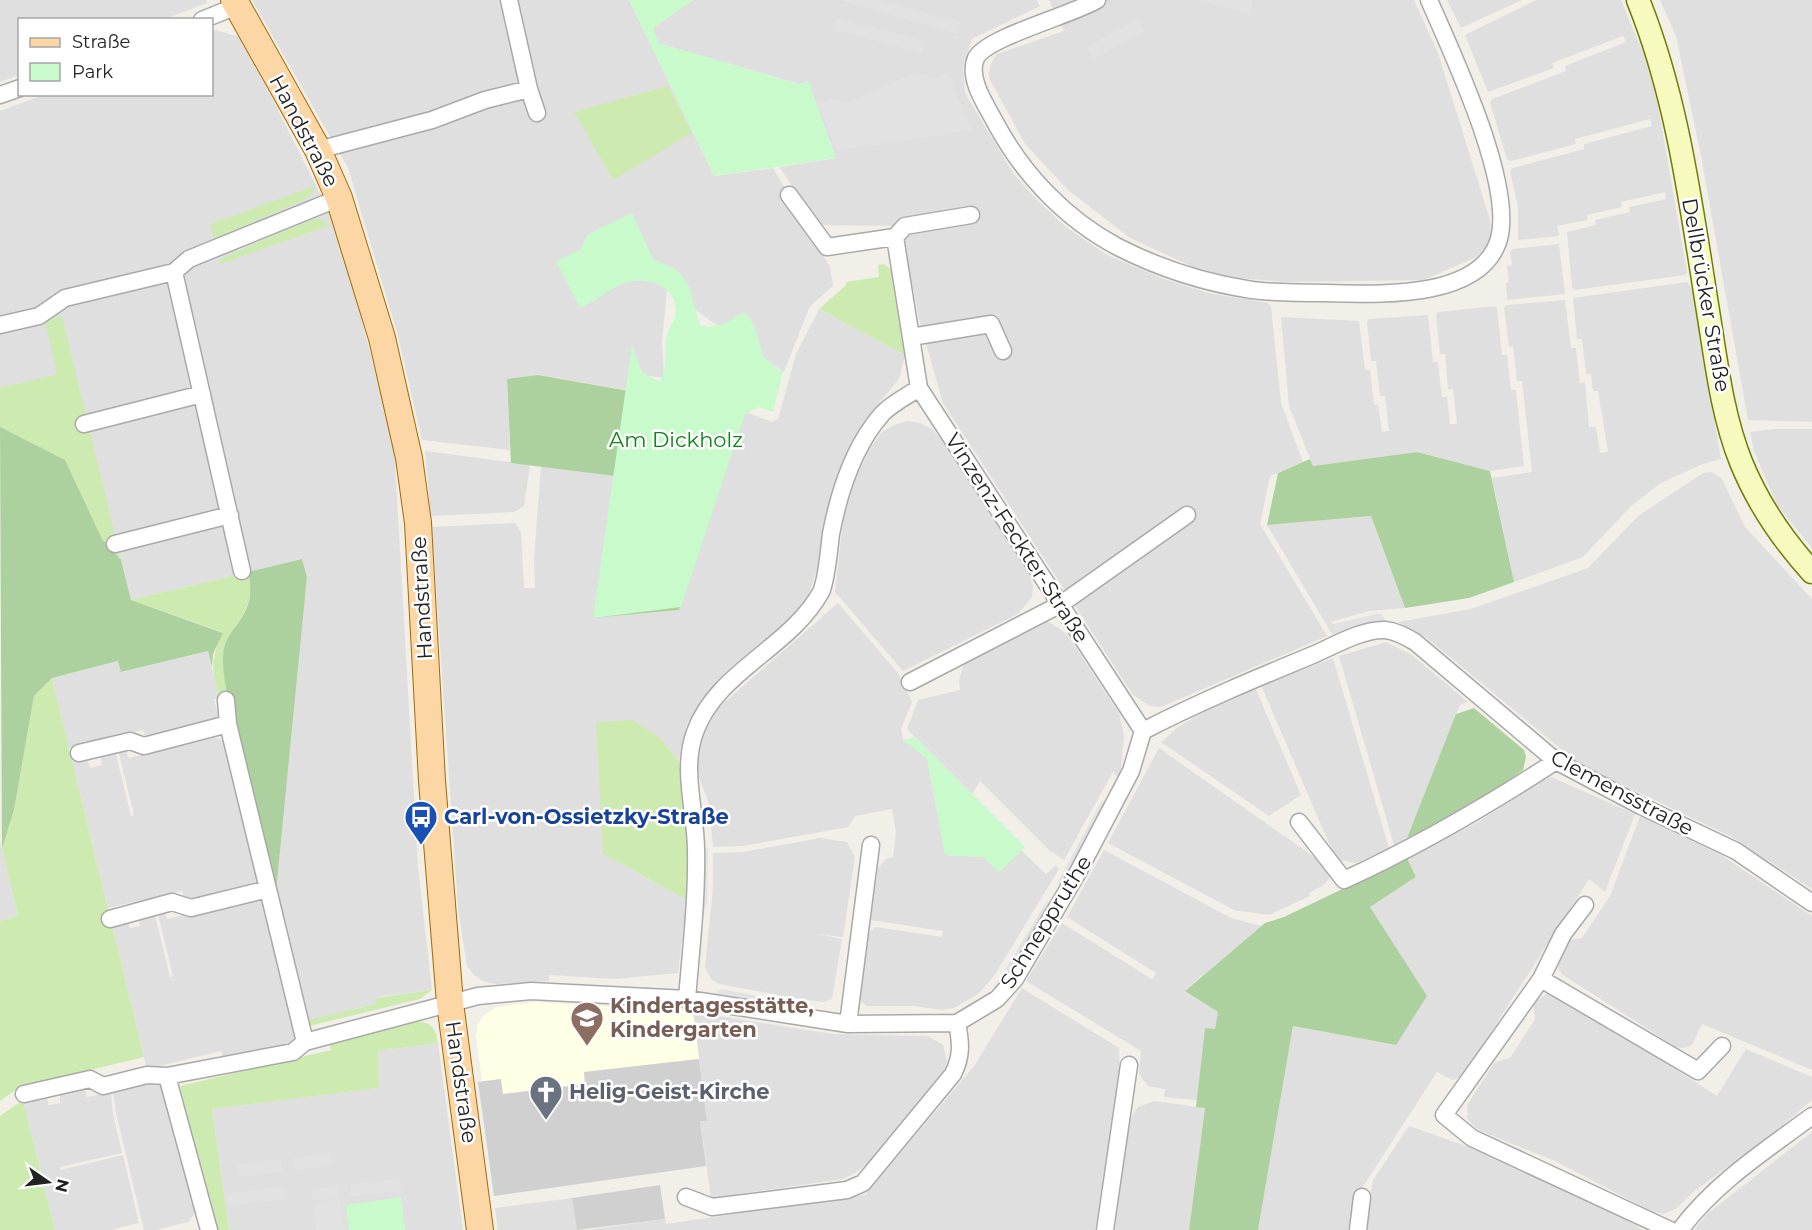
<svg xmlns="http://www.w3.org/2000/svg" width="1812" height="1230" font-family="Montserrat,sans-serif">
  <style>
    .residential { fill: #e0dfdf }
    .education { fill: #ffffe5 }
    .religious { fill: #d0d0d0 }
    .grass { fill: #cdebb0 }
    .forest { fill: #add19e }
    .park { fill: #c8facc }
    .parking { fill: #e2e2e2 }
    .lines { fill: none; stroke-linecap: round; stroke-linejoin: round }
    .minor-casing { stroke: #a9a9a9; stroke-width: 19 }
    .secondary-casing { stroke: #707d05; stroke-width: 25 }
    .primary-casing { stroke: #a06b00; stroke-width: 28 }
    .minor { stroke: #fff; stroke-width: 16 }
    .secondary { stroke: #f7fabf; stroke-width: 22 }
    .primary { stroke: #fcd6a4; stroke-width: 26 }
    .labels { text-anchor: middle; stroke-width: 5; stroke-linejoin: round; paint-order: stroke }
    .street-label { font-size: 21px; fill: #222; stroke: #fff }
    .park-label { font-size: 21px; fill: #0c8416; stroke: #fff }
    .transit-label { font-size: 21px; font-weight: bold; fill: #164399; stroke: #fff; text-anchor: start }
    .education-label { font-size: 21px; font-weight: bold; fill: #785e54; stroke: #fff; text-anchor: start }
    .worship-label { font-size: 21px; font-weight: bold; fill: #5b616d; stroke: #fff; text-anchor: start }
  </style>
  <rect width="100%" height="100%" fill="#f2efe9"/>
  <path class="residential" d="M0,0H206L207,3L165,19L20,20L19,75L0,82Z
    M252,0H629L714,176L773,168L786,190L781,194L830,266L833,286L810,306L784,372L667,290L662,341L664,378L629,373L627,390L538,375L507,379L510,450L422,440L398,336L348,168Z
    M693,0H1037L1040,6L972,39L963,65L965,93L1013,173L1036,199L1066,227L1107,255L1164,279L1208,293L1268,303L1271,307L1281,403L1303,462L1270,476L1260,524L1327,636L1161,707L1150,706L1133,695L943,403L920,323L900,226L819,225L779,167L836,158L808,81L799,84L658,43L653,28Z
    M1049,0H1414L1438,53L1490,220L1491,234L1486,247L1476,257L1424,280L1287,282L1213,276L1130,238L1068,190L1025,144L989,78L990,65L997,54L1064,31Z
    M1447,0H1522L1461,28Z
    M1536,0H1621L1644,55L1657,100L1687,272L1685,275L1575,290L1572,287L1567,232L1596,225L1595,220L1630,212L1629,207L1666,199L1665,192L1621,202L1622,207L1587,215V220L1557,226L1559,236L1518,240V207L1510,171L1513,168L1584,149V144L1652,126L1650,119L1575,139L1576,144L1511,161L1507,159L1490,103L1492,99L1566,71L1565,66L1626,42L1623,36L1552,63L1554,68L1488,92L1465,35Z
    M1660,0H1812V422L1748,420L1701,156L1676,36Z
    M214,30L241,37L338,229L394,445L418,867L432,990L377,997L376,1004L307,1020L276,892L307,577L302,559L131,600L121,560L0,427V111L43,95L212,94V31Z
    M1559,244L1565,294L1507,300L1506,283L1509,282L1507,266L1512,265L1510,252L1513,249Z
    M1687,282L1692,289L1721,459L1700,465L1661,483L1631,506L1583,557L1514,582L1492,478L1532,472L1522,381H1517L1513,346L1509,347L1504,307L1507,305L1565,300L1571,348H1576L1580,383L1585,382L1589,427H1596L1600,453L1608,452L1598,391H1593L1591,374H1586L1582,339H1577L1573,298Z
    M1495,306L1497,309L1502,355H1507L1511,390H1516L1524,466L1490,471L1417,452L1313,466L1289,406L1281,317L1359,321L1365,370H1370L1374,405L1378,404L1382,432L1389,431L1385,396H1380L1376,361H1371L1367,322L1369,319L1428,315L1433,362H1438L1442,397H1447L1450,424H1457L1453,389H1448L1445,354H1440L1436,315L1438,312Z
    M819,309L905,355L899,379L866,419L838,472L825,516L819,564L808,596L791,619L700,701L686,726L679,761L658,736L603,854L687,900L678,973L614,979L549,975V981L495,984L483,981L474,975L467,966L458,909L432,527L515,523L521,532L524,588H535L534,559L541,466L615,476L593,618L679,610L743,411L772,422L778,419L796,354Z
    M907,421L920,423L932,429L941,439L1030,576L1033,586L1032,597L1018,614L903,671L835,592L843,520L855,480L868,451L882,432L894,425Z
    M1774,429H1812V548L1777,505L1754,451L1750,432Z
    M425,451L530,465L524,506L514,512L431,516Z
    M1712,472L1722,479L1745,527L1812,599V889L1732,837L1579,764L1427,638L1398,622L1471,609L1588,568L1638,516L1703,473Z
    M1371,516L1405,608L1369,611L1330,622L1344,630L1332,634L1267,525Z
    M838,603L898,673L912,702L901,729L903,739L927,758L945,855L983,857L999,872L1021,850L1046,874L1056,865L1059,869L994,976L978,994L954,1008L942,1010L915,1006H867L859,999L868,933L876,927L942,937L943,931L870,920L878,868L886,859L893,857L896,833L892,809L855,816L848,827L743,846L713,847L709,804L699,777H696L702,736L719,707Z
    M1049,622L1067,634L1119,713L1124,735L1120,779L1113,772L1064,860L1050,851L980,781L972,794L907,729L918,700L960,690L959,680L964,663L1039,623Z
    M1386,642L1412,655L1468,702L1460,705L1407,838L1394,845L1339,656Z
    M208,651L219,698L214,699L218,715L216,721L146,741L143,730L69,748L52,678L119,661L122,672Z
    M1333,658L1389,848L1356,863L1339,860L1334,855L1261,685Z
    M1255,687L1301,795L1269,816L1161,742L1178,727L1202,712Z
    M214,738L221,739L225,744L257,876L255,882L185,901L182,891L108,908L72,761L86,758L91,768L102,765L101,756L115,750L131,816L134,815L118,750L126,748L128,758Z
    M1159,748L1324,864L1329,871V879L1324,885L1309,893L1310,896L1269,915L1234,910L1108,843Z
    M1551,777L1635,814L1605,892L1589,879L1463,1076L1452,1080L1437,1072L1353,1202L1348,1230H1258L1293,1026L1396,1045L1370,907L1416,877L1407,858L1478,822L1540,782Z
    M1640,816L1721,855L1812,916V1070L1702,1024L1692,1045L1685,1048L1676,1047L1563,975L1558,969V957L1569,940L1582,938L1610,896Z
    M820,838L847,842L855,857L843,937L818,934L842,939L832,999L824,1002L800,999L719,984L711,979L705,967L713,887V853L743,852Z
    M0,841L18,916L0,921Z
    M1104,850L1231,918L1262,926L1185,990L1218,1012L1215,1030L1205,1029L1197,1100L1164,1097L1165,1089L1148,1086L1139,1074L1141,1051L1026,981L1062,923L1152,979L1156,973L1067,917Z
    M254,898L264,903L295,1040L292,1045L224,1062L221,1051L147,1069L111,921L128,922L130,928L140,926L139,918L154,911L170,977L173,976L157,910L164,909L167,919Z
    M1022,988L1119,1048L1120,1074L1095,1230H588L665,1219L666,1224L865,1195L974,1066Z
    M1549,993L1560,995L1717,1096L1746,1049L1812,1077V1100L1787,1122L1692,1193L1677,1208L1664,1214L1651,1211L1555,1161L1478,1130L1468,1120L1467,1105L1495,1062L1510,1058L1535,1019L1533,1001Z
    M693,1012L832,1034L928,1036L943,1045L947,1061L944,1070L895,1131L867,1164L855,1173L843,1179L711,1198L700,1120H707Z
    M438,1043L463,1230H229L212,1109L379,1088L378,1051Z
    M153,1081L160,1082L165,1089L195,1213L188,1222L157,1230H144L116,1113L113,1091Z
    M84,1086L87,1097L111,1092L113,1114L122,1153L60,1167V1170L123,1155L139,1223L110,1230H55L23,1100L46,1096L49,1105L60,1103V1093Z
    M1154,1101L1205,1108L1189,1230H1115L1129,1120L1138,1107Z
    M1409,1126L1486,1153L1603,1205L1643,1230H1365L1373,1180Z
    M1812,1132V1230H1694L1706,1215Z
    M572,1198L577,1230H498L495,1208Z"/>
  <path class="education" d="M536,1002L693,1012L699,1059L584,1072L586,1084L502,1094L500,1079L482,1081L476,1036L478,1025L483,1016L496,1007Z"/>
  <path class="religious" d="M699,1059L707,1121H700L706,1166L494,1196L478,1082L501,1079L503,1094L585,1084L584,1072Z
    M660,1185L665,1219L577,1230L572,1198Z"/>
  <path class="grass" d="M668,86L692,133L613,180L574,112Z
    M315,186L313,193L304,200L214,239L210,224Z
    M320,219L331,225L221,264L220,259L309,220Z
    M884,264L892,270L905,355L819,309L846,285V282L879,277L878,265Z
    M62,316L121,560L102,539L65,460L0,427V388L57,374L45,321Z
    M248,572C258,617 229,619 224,654C222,667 227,682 229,695L219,698C211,665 211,663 222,632L131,600Z
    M52,678L144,1057L20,1087L0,1101V921L18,916L2,849L14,810L34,696Z
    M632,720L658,736L679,761L687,838V900L603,854L596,722Z
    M432,990L420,999L309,1026L307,1020L376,1004V998Z
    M415,1022C431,1021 436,1028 438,1043L378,1051L379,1088L212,1109L229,1230H214L180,1086L331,1050L329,1042Z
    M23,1100L55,1230H0V1116Z"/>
  <path class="forest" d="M538,375L743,411L679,610L593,618L615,476L511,463L507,379Z
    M0,427L65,460L102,539L121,560L131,600L223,633L213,654L212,667L208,651L121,672L118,661L52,678L34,696L14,810L2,849Z
    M1417,452L1490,471L1514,582L1469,598L1405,608L1371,516L1267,525L1278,473L1310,459L1313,466Z
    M302,559L307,577L276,892C264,842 252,792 240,741C233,715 222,684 223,656C225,623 259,620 248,572Z
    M1474,708L1524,750L1526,757L1523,770L1471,807L1407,838L1456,714Z
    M1407,858L1416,877L1370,907L1427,996L1396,1045L1293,1026L1258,1230H1189L1205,1108L1196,1107L1205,1028L1215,1029L1218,1012L1185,991L1265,923L1284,917Z"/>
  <path class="park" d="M629,0H693L653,28L658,43L799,84L808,81L836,158L714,176Z
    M632,213L653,259L675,269L682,275L689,287L700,325C717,331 730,320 744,312L753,323L764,358L783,372L773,412L759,407L745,414L681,607L593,618L632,345L642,372L660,382C669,366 663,349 668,332C670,325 676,319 676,311C676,282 641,275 620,285C606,291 595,302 580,308L557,263L558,260L580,250L588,234Z
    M915,737L1025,847L999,872L983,857L945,855L927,758L903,740Z
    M401,1197L405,1230H349L346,1205Z"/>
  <path class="parking" d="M840,0H878L961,22L958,34Z
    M1200,0H1253L1250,14Z
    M836,18L925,42L921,53L833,29Z
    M1138,19L1145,31L1093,59L1087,47Z
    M915,73L936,78L948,73L971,130L836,151L818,104L830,99L849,102Z
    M1381,613L1387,624L1334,637V624Z
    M1108,799L1061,887L1057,884L1101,802Z
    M708,848L707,903L701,922L703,849Z
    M1047,901L1051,904L1008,975L991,993Z
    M722,989L762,997L761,1002L716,994Z
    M329,1153L331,1165L296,1170L294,1158Z
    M281,1159L283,1171L238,1177L237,1165Z
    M400,1178L402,1190L351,1197L350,1185Z
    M285,1186L287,1198L228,1206L226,1194Z
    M338,1186L339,1197L313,1200L312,1189Z
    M340,1200L343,1230H316L313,1204Z"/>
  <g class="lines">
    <g class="minor-casing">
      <path id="minor" d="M509,0L529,89L537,113
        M1097,0C1072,15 987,37 976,58C967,78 986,105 995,122C1022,173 1065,219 1118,247C1159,268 1206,283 1252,290C1276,293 1301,293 1326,293C1375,294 1481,301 1499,239C1514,183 1452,53 1429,0
        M202,20L237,6
        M0,95L20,88
        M318,150L432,120L485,100L529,89
        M789,195L827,247L895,237L905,226L971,215
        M895,237L919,388L1143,731
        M174,272L242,571
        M0,325L39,316L65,298L174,272L189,259L339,198
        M911,337L991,324L1003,351
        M84,424L202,394
        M115,544L230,515
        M910,682L1061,604L1187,515
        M226,700L228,724L305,1042
        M79,753L130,741L144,746L228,724
        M1299,822L1344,880C1418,846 1487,806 1556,761
        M1585,905L1563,934L1541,979L1444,1115L1472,1138L1670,1230
        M110,919L172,902L191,908L268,889
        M1541,979L1698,1071L1722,1046
        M687,999C691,949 697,900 696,850C696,811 681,770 695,732C717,671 790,648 821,592C827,579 829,549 831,534C839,492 853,447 882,414C891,404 907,396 919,388
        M848,1024L871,845
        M167,1076L209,1230
        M24,1094L90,1079L103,1086L147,1075L167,1076L293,1052L305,1042L478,996L531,991L687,999L848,1024L957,1023L997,999L1015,979L1077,874L1131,771L1143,731C1199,702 1257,678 1315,654C1335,645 1363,629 1385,630C1396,631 1405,636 1415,642L1556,761L1641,806L1736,851L1812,903
        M686,1197L712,1207L847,1190L863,1183L953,1074C962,1056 961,1043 957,1023
        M1105,1230L1129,1065
        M1358,1230L1362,1197
        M1680,1230C1716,1182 1765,1151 1812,1116"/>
    </g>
    <g class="secondary-casing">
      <path id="secondary" d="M1638,0C1678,99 1691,206 1708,311C1716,360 1722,415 1741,462C1758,504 1782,539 1812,572"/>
    </g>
    <g class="primary-casing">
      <path id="primary" d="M234,0L318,150L339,198L382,338L409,458L418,523L432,781L450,1003L480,1230"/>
    </g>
    <use href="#minor" class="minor"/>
    <use href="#secondary" class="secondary"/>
    <use href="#primary" class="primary"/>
  </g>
  <defs>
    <g id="bus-pin" transform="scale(1.725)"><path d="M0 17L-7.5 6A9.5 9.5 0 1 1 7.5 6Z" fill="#1a4fb4" stroke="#fff"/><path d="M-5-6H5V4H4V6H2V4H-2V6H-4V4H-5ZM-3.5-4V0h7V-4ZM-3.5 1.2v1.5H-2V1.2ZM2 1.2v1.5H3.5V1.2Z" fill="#fff"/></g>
    <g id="school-pin" transform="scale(1.725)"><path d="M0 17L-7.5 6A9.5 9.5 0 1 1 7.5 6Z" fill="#8d6e63" stroke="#fff"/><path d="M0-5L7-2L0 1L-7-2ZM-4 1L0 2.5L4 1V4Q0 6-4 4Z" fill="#fff"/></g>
    <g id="church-pin" transform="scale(1.725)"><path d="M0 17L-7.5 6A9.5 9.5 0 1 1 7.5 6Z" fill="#6b7280" stroke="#fff"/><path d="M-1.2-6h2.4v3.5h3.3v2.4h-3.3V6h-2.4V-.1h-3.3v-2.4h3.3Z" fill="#fff"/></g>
  </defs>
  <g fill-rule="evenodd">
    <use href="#bus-pin" x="421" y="817"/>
    <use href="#school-pin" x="587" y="1018"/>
    <use href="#church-pin" x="546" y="1092"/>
  </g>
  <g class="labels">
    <g class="street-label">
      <text transform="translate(304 131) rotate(62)" y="7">Handstraße</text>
      <text transform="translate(1706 295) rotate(80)" y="7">Dellbrücker Straße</text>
      <text transform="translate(1017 538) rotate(57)" y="7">Vinzenz-Feckter-Straße</text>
      <text transform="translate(422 598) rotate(-93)" y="7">Handstraße</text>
      <text transform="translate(1622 793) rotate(28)" y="7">Clemensstraße</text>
      <text transform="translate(1046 922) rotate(-58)" y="7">Schneppruthe</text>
      <text transform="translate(461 1082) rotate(82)" y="7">Handstraße</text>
    </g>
    <g class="park-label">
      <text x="676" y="447">Am Dickholz</text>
    </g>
    <g class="transit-label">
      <text x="444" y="824">Carl-von-Ossietzky-Straße</text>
    </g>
    <g class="education-label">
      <text x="610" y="1013">Kindertagesstätte,<tspan x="610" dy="24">Kindergarten</tspan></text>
    </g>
    <g class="worship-label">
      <text x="569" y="1099">Helig-Geist-Kirche</text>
    </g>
  </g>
  <rect x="18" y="18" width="195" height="78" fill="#ffffff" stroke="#a7a7a7" stroke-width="1.5"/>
  <rect x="30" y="38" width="30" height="9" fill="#fcd6a4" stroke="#a7a7a7" stroke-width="1.5"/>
  <text x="72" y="48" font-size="18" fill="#222222">Straße</text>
  <rect x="30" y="63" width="30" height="18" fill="#c8facc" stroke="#a7a7a7" stroke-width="1.5"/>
  <text x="72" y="78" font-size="18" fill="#222222">Park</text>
  <g transform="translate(48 1182) rotate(104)" stroke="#ffffff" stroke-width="4.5" paint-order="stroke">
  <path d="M0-4.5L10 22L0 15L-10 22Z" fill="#222222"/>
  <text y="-9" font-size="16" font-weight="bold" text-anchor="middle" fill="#222222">N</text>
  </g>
</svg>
